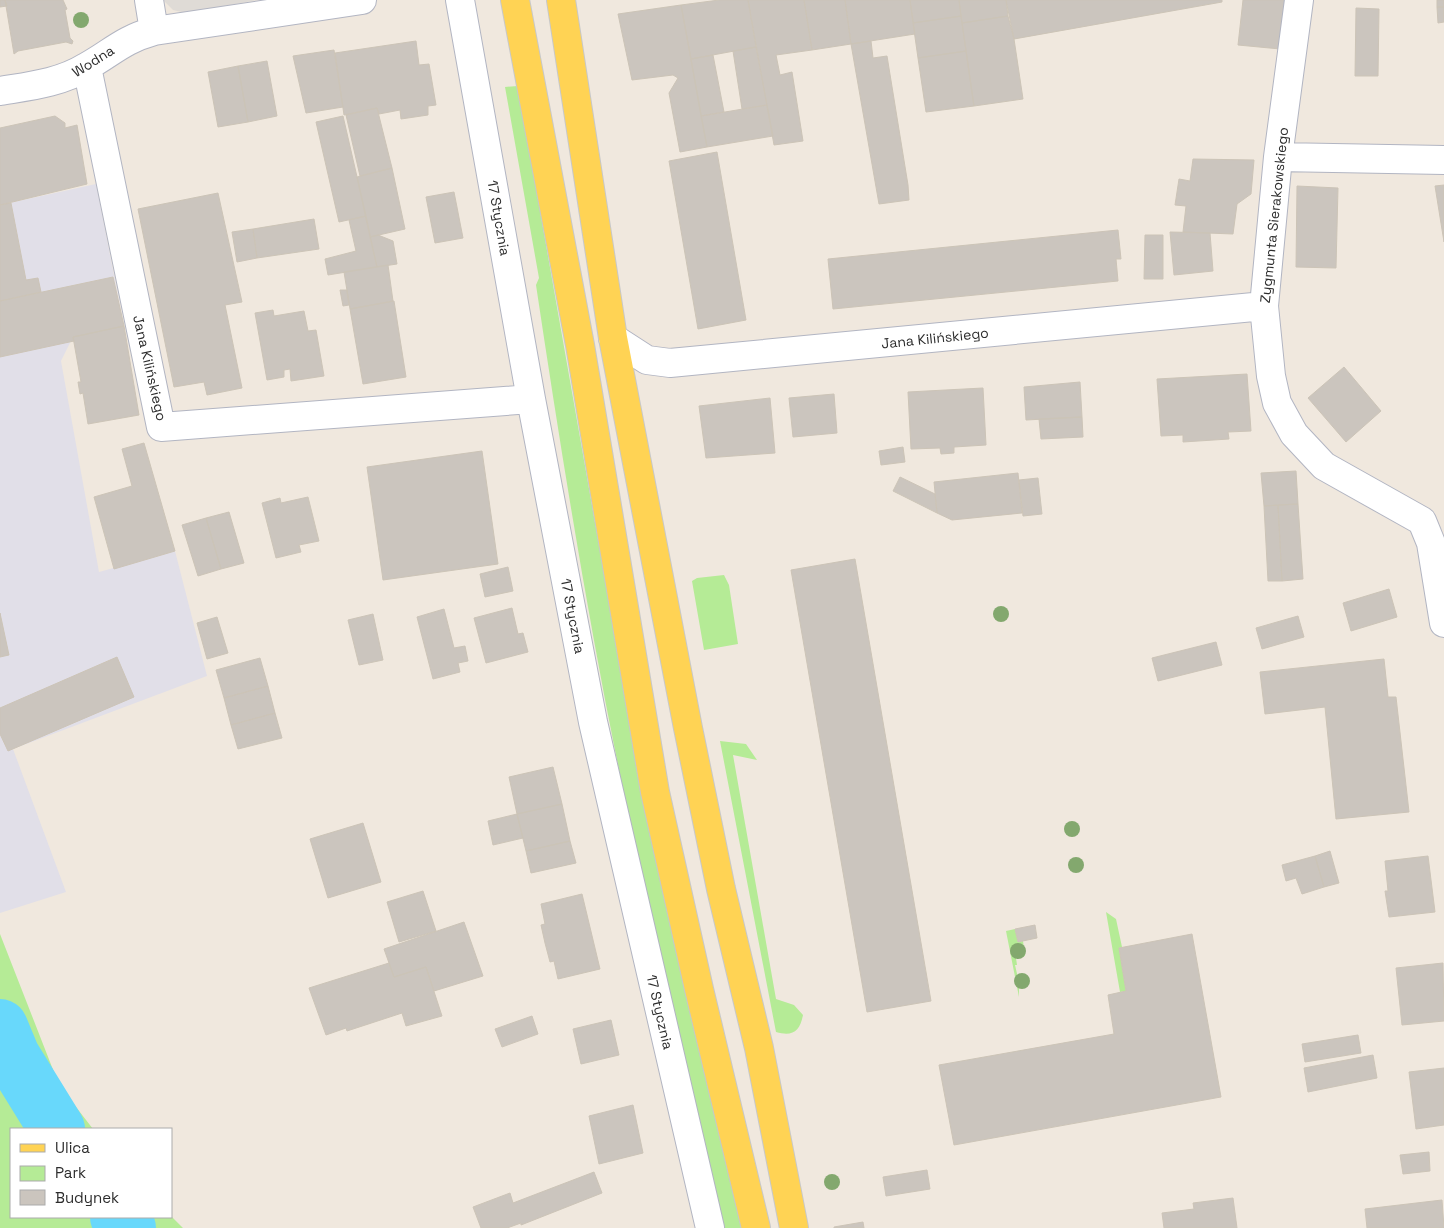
<svg xmlns="http://www.w3.org/2000/svg" width="1444" height="1228" font-family="'Space Grotesk',sans-serif">
  <style>
    .industrial { fill: #e1dfe8 }
    .green { fill: #b5eb96 }
    .plaza { fill: #dfdbd6 }
    .lines { fill: none; stroke-linecap: round; stroke-linejoin: round }
    .river { stroke: #68d8fb; stroke-width: 56 }
    .building { fill: #cbc5be; stroke: #ccc4b7 }
    .minor-casing { stroke: #b2b5c2; stroke-width: 30 }
    .major-casing { stroke: #c8c8c8; stroke-width: 30 }
    .minor { stroke: #fff; stroke-width: 28 }
    .major { stroke: #ffd354; stroke-width: 28 }
    .tree { fill: #83a86e }
    .labels { text-anchor: middle; stroke-width: 5; stroke-linejoin: round; paint-order: stroke }
    .street-label { font-size: 14px; fill: #2d2d2d; stroke: #fff }
  </style>
  <rect width="100%" height="100%" fill="#f0e8de"/>
  <path class="industrial" d="M96,184L124,326L73,337L61,361L99,572L175,551L207,676L13,749L66,892L0,913V205Z"/>
  <path class="green" d="M518,86L648,823L716,1108L741,1228H724C692,1093 659,958 630,823C592,645 563,465 536,285L539,278L505,87Z
    M724,575L729,585L738,644L704,650L692,581L697,578Z
    M720,741L746,744L757,760L733,755L776,999L794,1005L803,1015C800,1031 793,1037 776,1032Z
    M1106,912L1116,919L1122,947L1119,948L1126,991L1120,992Z
    M1015,929L1018,942L1023,941L1025,956L1016,958L1017,965H1015L1018,978L1024,977L1025,984L1019,986V997L1006,931Z
    M0,934L59,1085L93,1129H11V1217L171,1216L183,1228H0Z"/>
  <path class="plaza" d="M163,0H258L186,13L173,10Z"/>
  <g class="lines">
    <path class="river" d="M0,1027L12,1056L57,1129
      M118,1217L128,1228"/>
  </g>
  <path class="building" d="M0,0H5L7,6L0,7Z
    M5,0H63L67,9L65,10L70,38L73,41L72,44L66,42L18,51L14,54Z
    M719,0H748L756,47L691,59L681,5Z
    M748,0H804L812,50L776,55L780,75L792,72L803,141L774,145Z
    M804,0H845L851,44L812,50Z
    M845,0H910L915,34L851,44Z
    M910,0H959L961,16L913,23Z
    M959,0H1006L1008,16L962,23Z
    M1006,0H1222V2L1014,39Z
    M1243,0H1285L1280,49L1238,45Z
    M1437,0H1444V7H1437Z
    M681,5L707,147L680,152L669,93L678,78L673,75L632,80L618,14Z
    M1437,7H1444V22L1438,23Z
    M1356,8L1379,9L1378,76H1355Z
    M961,16L966,51L918,58L913,23Z
    M1008,16L1014,39L1023,99L974,106L962,23Z
    M416,41L419,65L429,64L436,105L428,106V115L401,119L400,110L379,114L377,108L344,115L335,53Z
    M871,41L873,58L887,56L908,185L909,200L879,204L851,44Z
    M756,47L767,105L742,109L733,51Z
    M334,50L343,107L306,113L293,56Z
    M966,51L974,106L926,112L918,58Z
    M713,55L724,112L701,116L691,59Z
    M267,61L277,116L248,122L238,66Z
    M238,66L248,122L218,127L208,72Z
    M767,105L773,136L707,147L701,116Z
    M377,108L392,168L360,176L346,115Z
    M55,116L65,123V128L77,125L87,184L0,205V128Z
    M343,116L366,216L339,222L316,122Z
    M717,152L746,320L698,329L669,161Z
    M1193,159L1254,160L1251,194L1237,204L1233,234L1183,232L1186,206L1175,205L1179,179L1190,181Z
    M392,168L405,229L370,237L357,177Z
    M1444,185V242L1435,186Z
    M1297,186L1338,188L1336,268L1296,267Z
    M454,192L463,238L435,243L426,197Z
    M218,193L242,302L225,305L242,388L207,395L204,382L174,387L138,209Z
    M11,203L26,280L38,278L41,292L0,301V205Z
    M366,216L377,267L328,275L325,259L356,251L349,220Z
    M314,219L319,249L257,258L253,229Z
    M253,229L257,258L237,262L232,232Z
    M1118,230L1121,259H1116L1118,281L833,309L828,259Z
    M1170,232L1210,233L1213,271L1174,275Z
    M378,235L393,241L397,264L377,267L370,237Z
    M1145,235H1163V279H1144Z
    M388,265L393,301L350,309L344,272Z
    M113,277L124,326L73,337L74,341L0,357V301Z
    M340,290H347L349,305L343,306Z
    M394,301L406,377L363,384L350,309Z
    M273,310L274,316L304,311L308,331L316,330L324,376L291,381L290,369L284,370V377L267,380L255,313Z
    M124,326L139,415L88,424L83,393L80,394L78,382H81L73,337Z
    M1344,367L1381,411L1346,442L1308,398Z
    M1247,374L1251,431L1228,432L1229,439L1183,442V435L1161,436L1157,379Z
    M1080,382L1082,417L1026,420L1024,387Z
    M983,388L986,445L954,447V453L941,454L940,448L911,449L908,392Z
    M834,394L837,433L793,437L789,398Z
    M770,398L775,453L706,458L699,406Z
    M1082,417L1083,437L1041,439L1039,419Z
    M144,443L175,551L114,569L94,497L132,486L122,449Z
    M903,447L905,462L881,465L879,451Z
    M482,451L498,564L383,580L367,467Z
    M1296,471L1298,504L1264,506L1261,473Z
    M1018,473L1022,513L952,520L937,513L934,482Z
    M900,477L935,494L937,513L893,491Z
    M1038,478L1042,514L1023,516L1019,480Z
    M308,497L319,541L299,545L301,552L276,558L262,503L280,498L281,503Z
    M1298,504L1303,579L1282,581L1278,505Z
    M1278,505L1282,581H1268L1264,506Z
    M229,512L244,563L221,569L206,518Z
    M206,518L221,569L198,576L182,525Z
    M855,559L931,1001L867,1012L791,570Z
    M508,567L513,591L485,597L480,574Z
    M1389,589L1397,617L1351,631L1343,603Z
    M512,608L518,634L523,633L528,652L486,663L474,618Z
    M444,609L454,648L465,646L468,661L458,663L460,672L433,679L417,617Z
    M0,613L9,655L0,657Z
    M373,614L383,660L359,665L348,620Z
    M1298,616L1304,637L1262,649L1256,628Z
    M217,617L228,653L207,659L197,623Z
    M1216,642L1222,665L1158,681L1152,658Z
    M117,657L134,697L8,751L0,734V708Z
    M260,658L268,686L224,698L216,670Z
    M1384,659L1388,697H1396L1409,812L1336,819L1325,707L1265,714L1260,672Z
    M268,686L275,713L231,725L224,698Z
    M275,713L282,738L238,749L231,725Z
    M553,767L562,804L517,814L509,777Z
    M562,804L570,841L526,851L517,814Z
    M517,814L523,838L493,845L488,821Z
    M363,823L381,882L328,898L310,839Z
    M570,841L576,863L531,873L526,851Z
    M1330,851L1339,883L1324,887L1315,856Z
    M1315,856L1324,887L1302,894L1296,878L1286,881L1282,865Z
    M1428,856L1435,912L1389,917L1385,891H1388L1385,861Z
    M423,891L436,931L399,942L387,902Z
    M582,894L600,969L558,979L554,961L550,962L545,943L541,925L545,924L541,904Z
    M464,922L483,976L434,991L426,967L394,977L384,949Z
    M1035,925L1037,938L1018,942L1015,929Z
    M1192,934L1221,1097L954,1145L939,1065L1114,1034L1108,995L1126,991L1119,948Z
    M389,963L394,977L426,967L442,1016L406,1026L402,1013L347,1031L346,1028L326,1035L309,988Z
    M1443,963L1444,1021L1402,1025L1396,968Z
    M532,1016L538,1034L502,1047L495,1029Z
    M611,1020L619,1055L581,1064L573,1029Z
    M1358,1035L1361,1053L1305,1062L1302,1044Z
    M1373,1055L1377,1078L1308,1092L1304,1068Z
    M1444,1068V1125L1416,1129L1409,1072Z
    M633,1105L643,1153L599,1164L589,1116Z
    M1429,1152L1430,1171L1403,1174L1400,1155Z
    M927,1170L930,1189L886,1196L883,1177Z
    M594,1172L602,1193L521,1225V1223L507,1228H481L473,1207L510,1193L513,1203Z
    M1233,1198L1237,1228H1164L1162,1213L1194,1209L1193,1203Z
    M1442,1200L1444,1228H1367L1365,1209Z
    M863,1222L864,1228H834V1227Z"/>
  <g class="lines">
    <g class="minor-casing">
      <path id="minor" d="M149,0L154,31L362,0
        M460,0L531,399L593,722L710,1228
        M1299,0L1278,157L1264,306L1271,376L1277,403L1294,434L1324,466L1422,521L1431,543L1444,623
        M87,67L161,427L531,399
        M0,91C30,86 60,83 86,67C113,52 122,40 154,31
        M1278,157L1444,160
        M613,338L647,360L670,363L1264,306"/>
    </g>
    <g class="major-casing">
      <path id="major" d="M515,0L580,345L655,792L699,989L756,1228
        M561,0L613,338L688,728L721,889L759,1048L794,1228"/>
    </g>
    <use href="#minor" class="minor"/>
    <use href="#major" class="major"/>
  </g>
  <g class="tree">
    <circle cx="81" cy="20" r="8"/>
    <circle cx="1001" cy="614" r="8"/>
    <circle cx="1072" cy="829" r="8"/>
    <circle cx="1076" cy="865" r="8"/>
    <circle cx="1018" cy="951" r="8"/>
    <circle cx="1022" cy="981" r="8"/>
    <circle cx="832" cy="1182" r="8"/>
  </g>
  <g class="labels">
    <g class="street-label">
      <text transform="translate(93 61) rotate(-32)" y="5">Wodna</text>
      <text transform="translate(1274 215) rotate(-84)" y="5">Zygmunta Sierakowskiego</text>
      <text transform="translate(499 218) rotate(80)" y="5">17 Stycznia</text>
      <text transform="translate(935 338) rotate(-6)" y="5">Jana Kilińskiego</text>
      <text transform="translate(150 368) rotate(77)" y="5">Jana Kilińskiego</text>
      <text transform="translate(573 616) rotate(79)" y="5">17 Stycznia</text>
      <text transform="translate(660 1012) rotate(77)" y="5">17 Stycznia</text>
    </g>
  </g>
  <rect x="10" y="1128" width="162" height="90" fill="#ffffff" stroke="#ababab"/>
  <rect x="20" y="1144" width="25" height="8" fill="#ffd354" stroke="#ababab"/>
  <text x="55" y="1153" font-size="15" fill="#2d2d2d">Ulica</text>
  <rect x="20" y="1166" width="25" height="15" fill="#b5eb96" stroke="#ababab"/>
  <text x="55" y="1178" font-size="15" fill="#2d2d2d">Park</text>
  <rect x="20" y="1190" width="25" height="15" fill="#cbc5be" stroke="#ababab"/>
  <text x="55" y="1203" font-size="15" fill="#2d2d2d">Budynek</text>
</svg>
